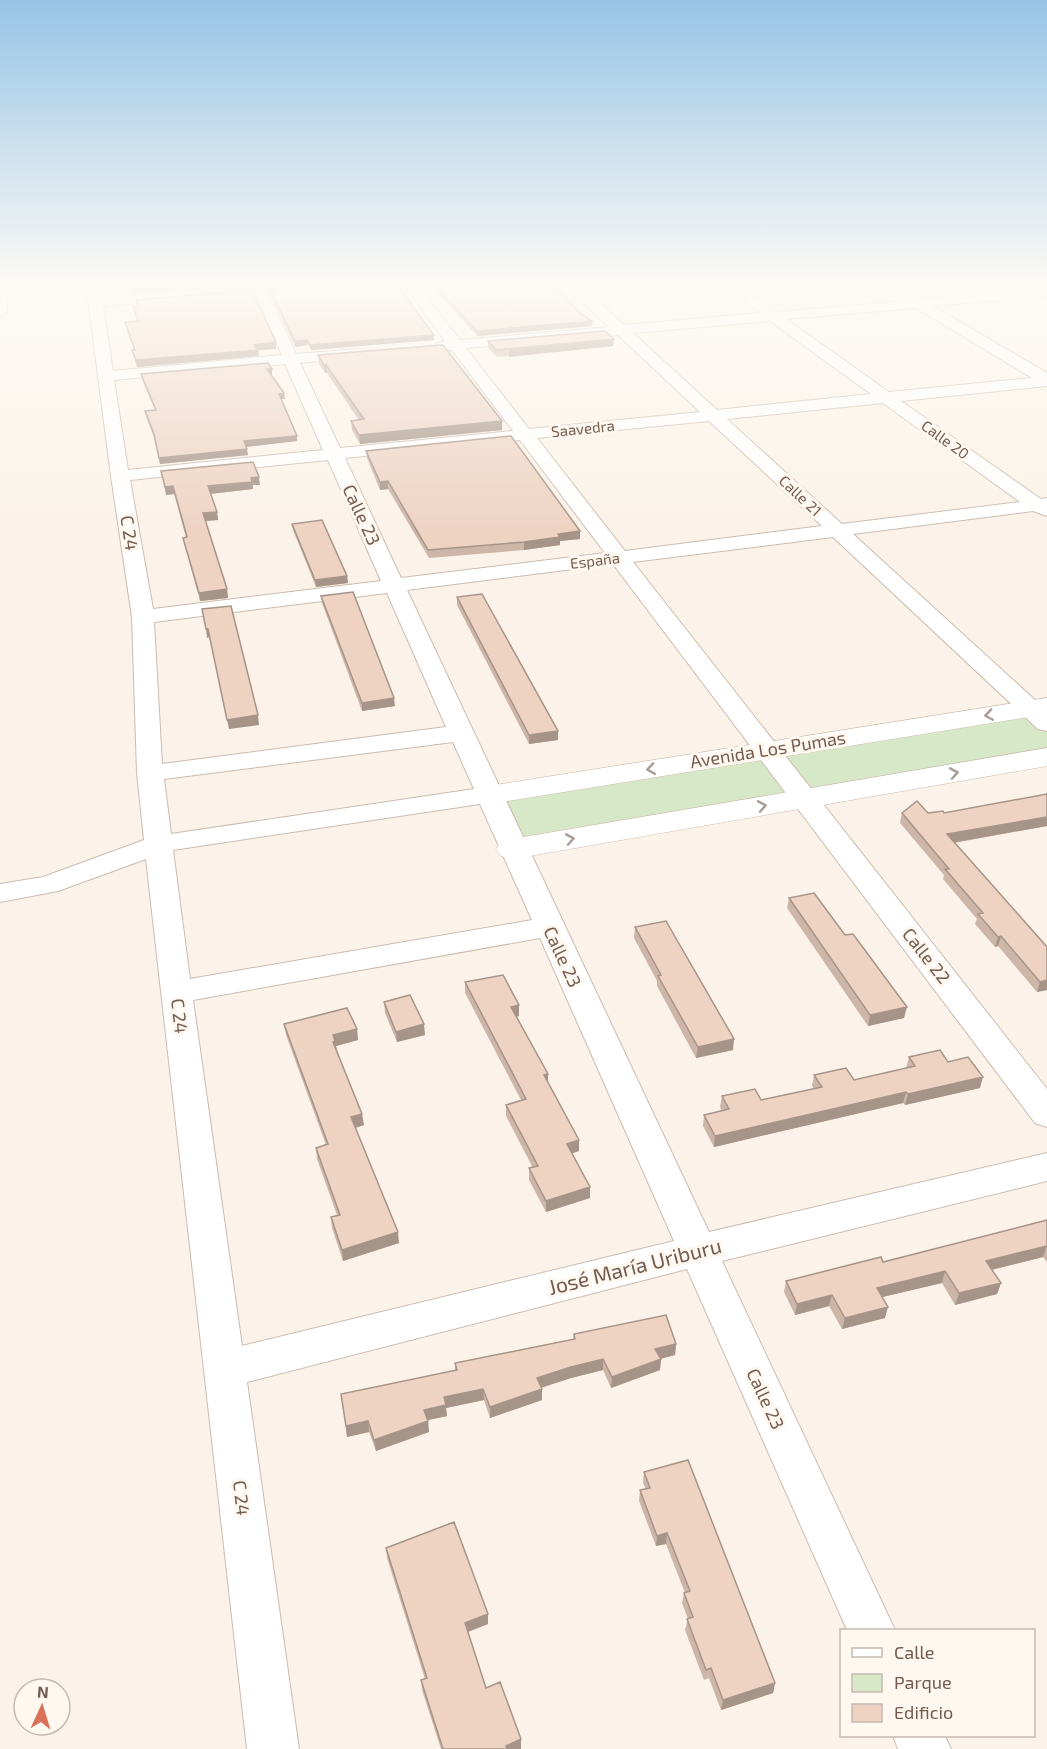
<svg xmlns="http://www.w3.org/2000/svg" width="1047" height="1749" font-family="'Exo 2',sans-serif">
  <style>
    .education { fill: #f0e6f7 }
    .green { fill: #d6e8c8 }
    .lines { fill: none; stroke-linecap: round; stroke-linejoin: round }
    .minor-casing { stroke: #ccbbb0; stroke-width: 2 }
    .secondary-casing { stroke: #cfbcae; stroke-width: 1 }
    .minor { fill: #fff; fill-rule: evenodd }
    .secondary { fill: #fff; fill-rule: evenodd }
    .wall { fill: #cdb5a8 }
    .shaded-wall { fill: #a79488 }
    .building { fill: #eed3c3; stroke: #a79488; stroke-width: 1.5 }
    .oneway { stroke: #ab9d95 }
    .labels { text-anchor: middle; stroke-width: 6; stroke-linejoin: round; paint-order: stroke }
    .far-street-label { font-size: 15px; fill: #735b4f; stroke: #fef8f0 }
    .street-label { font-size: 18px; fill: #735b4f; stroke: #fef8f0 }
    .near-street-label { font-size: 21px; fill: #735b4f; stroke: #fef8f0 }
  </style>
  <rect width="100%" height="100%" fill="#fbf3e9"/>
  <path class="education" d="M896,283H1047V285L917,296Z"/>
  <path class="green" d="M1047,707V758L513,848L490,795Z"/>
  <g class="lines">
    <g class="minor-casing">
      <path id="minor" d="M0,283H8L7,312L0,316Z
        M86,283H100L102,297L251,286L250,283H342L336,287L267,292L296,354L358,349L365,353L358,357L300,363L340,448L513,431L452,350L438,349L436,346L438,343L445,341L402,283H415L460,340L609,327L564,283H578L624,325L760,313L720,283H735L776,312L904,301L878,283H894L921,299L1047,288V296L933,306L1047,373V386L901,401L1041,499L1047,498V516L1033,511L853,534L1047,711V731L1038,729L833,537L633,562L1047,1089V1127L1035,1123L613,564L407,590L709,1232L1047,1153V1181L722,1261L895,1630H847L687,1269L247,1382L299,1749H247L146,859L58,891L0,902V884L43,877L144,840L137,773L132,617L111,476ZM254,293L282,355L113,371L103,306ZM916,308L1032,378L889,392L786,319ZM770,321L871,394L717,410L633,333ZM618,335L700,412L529,429L466,348ZM285,364L323,450L128,470L114,380ZM883,403L1020,502L842,524L727,419ZM709,421L822,526L625,551L537,438ZM520,440L605,553L401,578L345,458ZM328,460L381,581L153,609L130,480ZM387,593L446,727L162,764L154,622ZM453,742L474,789L171,834L164,779ZM480,804L532,920L190,979L173,850ZM540,938L674,1241L242,1346L193,1000Z
        M893,1736H945L951,1749H898Z"/>
    </g>
    <g class="secondary-casing">
      <path id="secondary" d="M1047,698V714L489,804L478,801L474,795L478,789L489,786Z
        M1047,748V766L512,859L501,856L496,849L501,842L512,839Z"/>
    </g>
    <use href="#minor" class="minor"/>
    <use href="#secondary" class="secondary"/>
  </g>
  <path class="wall" d="M429,283H551L592,326L477,336Z
    M336,284L434,335V340L311,350L308,345L295,347L270,294V289Z
    M136,300L276,349L258,350L259,356L137,367L133,356L132,350H134L126,328L125,322L138,321L133,306H137Z
    M488,341L613,346L497,357L488,348Z
    M318,355L502,430L360,444L352,430L351,421L359,420L327,373H325L319,364Z
    M141,374H272L271,375L284,393L285,399H281L297,436V441L246,447L248,455L160,464L155,440L146,417L145,411L155,410L142,380Z
    M366,451L580,539L560,541V545L524,550L429,558L388,489L380,490L367,458Z
    M161,471L260,485H253V489L210,494L217,512L218,520L205,521L227,589L228,598L200,601L185,546L183,538L186,537L174,494L166,495Z
    M292,524L347,576L348,583L316,587L293,530Z
    M321,596L395,706L362,711L322,603Z
    M457,597L558,731V740L529,744L457,605Z
    M902,813H944L1047,826L954,843L1047,947V990L1037,992L998,946L995,947L975,924L977,919L943,879L944,875L900,823Z
    M789,898L904,1018L868,1026L787,908Z
    M635,927L733,1050L696,1058L657,986V981L634,938Z
    M465,982L519,1016L516,1017L548,1074V1083L579,1151L572,1153L590,1187V1198L546,1212L529,1180V1168H533L506,1116V1105L521,1100L465,993Z
    M384,1002L425,1035L397,1042L385,1013Z
    M284,1024L357,1029L358,1040L336,1046L337,1050L364,1125L355,1128L399,1243L343,1261L332,1228L331,1217L337,1215L317,1159L316,1148L326,1145L286,1035Z
    M909,1057L948,1062L980,1088L905,1105L903,1103L714,1147L703,1126L704,1115L722,1111L720,1107L722,1096L761,1100L814,1089L812,1086L814,1075L854,1080L906,1068Z
    M1047,1220V1262L1043,1257L992,1270L1001,1283L997,1294L955,1305L942,1283L882,1297L885,1318L842,1329L829,1306L795,1315L784,1292L786,1281L883,1262Z
    M574,1334L676,1344L675,1355L661,1359L660,1370L611,1388L603,1370L571,1378L541,1388L542,1400L490,1418L484,1400L446,1408L447,1416L428,1420L429,1432L376,1451L369,1432L347,1437L341,1394L455,1371V1363L573,1339Z
    M644,1472L775,1683L773,1693L721,1710L709,1678L704,1680L685,1630L688,1619L682,1603L684,1593H685L666,1544L656,1546L639,1501L640,1490L646,1489L643,1483Z
    M386,1548L488,1614V1624L468,1632L486,1688L521,1739V1749H441L422,1690L421,1680L425,1679L387,1558Z"/>
  <path class="shaded-wall" d="M191,283H248L132,293L131,288Z
    M592,321V326L477,336V331Z
    M434,335V340L311,350L310,345Z
    M614,339L613,346L509,357V350Z
    M307,340L308,345L295,347V341Z
    M276,342V349L258,350L259,356L137,367L136,360Z
    M324,365H326L327,373H325Z
    M267,369H272V374L267,375Z
    M284,393L285,399H280L279,394Z
    M502,421V430L360,444L359,435Z
    M297,436V441L245,447L244,441Z
    M247,449L248,455L160,464L159,458Z
    M259,477L260,485H253V489L209,494L208,486Z
    M388,481V489L380,490V482Z
    M173,486L174,494L166,495L165,487Z
    M217,512L218,520L204,521L203,513Z
    M580,531V539L560,541V545L524,550V542L558,534Z
    M347,576L348,583L316,587L315,580Z
    M227,589L228,598L200,601L199,593Z
    M206,629H208L210,637L207,638Z
    M394,698L395,706L362,711V703Z
    M258,715L259,725L229,729L227,720Z
    M558,731V740L529,744V735Z
    M1047,817V826L945,844L947,834Z
    M1001,936L998,946L995,947L998,937Z
    M1047,980V990L1037,992L1040,982Z
    M519,1005V1016L511,1018V1007Z
    M907,1007L904,1018L868,1026L870,1015Z
    M424,1024L425,1035L397,1042L396,1032Z
    M357,1029L358,1040L336,1046L337,1052L334,1053L333,1035Z
    M734,1039L733,1050L696,1058L698,1047Z
    M548,1074V1085L544,1075Z
    M983,1077L980,1088L905,1105L908,1094Z
    M906,1092L903,1103L714,1147L715,1136Z
    M362,1114L364,1125L352,1129L351,1117Z
    M579,1140V1151L567,1155V1144Z
    M590,1187V1198L546,1212V1201Z
    M398,1232L399,1243L343,1261L342,1250Z
    M1047,1245L1043,1257L982,1272L986,1261Z
    M945,1271L942,1283L874,1299L877,1288Z
    M1001,1283L997,1294L955,1305L959,1293Z
    M832,1295L829,1306L795,1315L797,1304Z
    M888,1307L885,1318L842,1329L845,1318Z
    M676,1344L675,1355L654,1360L655,1349Z
    M603,1359V1370L571,1378L537,1389V1378L571,1367Z
    M661,1359L660,1370L611,1388L612,1377Z
    M483,1389L484,1400L446,1408L447,1416L424,1421V1410L444,1397Z
    M542,1389V1400L490,1418V1407Z
    M368,1421L369,1432L347,1437L346,1426Z
    M428,1421L429,1432L376,1451L374,1440Z
    M667,1533L666,1544L656,1546L657,1536Z
    M488,1614V1624L465,1633V1623Z
    M775,1683L773,1693L721,1710L723,1700Z
    M521,1739V1749H506V1746Z"/>
  <path class="building" d="M129,283H191L131,288Z
    M338,283H396L434,335L310,345L307,340L295,341L270,289L336,284Z
    M433,283H551L579,312L592,321L477,331Z
    M252,290L276,342L254,345L258,350L136,360L132,350H135L125,322L138,321L133,306H139L136,300Z
    M605,331L614,339L496,350L488,341Z
    M443,345L502,421L359,435L351,421L364,419L326,365H324L318,355Z
    M268,363L272,369H267L284,393L279,394L297,436L244,441L247,449L159,458L154,434L145,411L156,410L141,374Z
    M511,436L580,531L558,534L560,537L524,542L428,550L388,481L380,482L366,451Z
    M253,462L259,477L251,478L252,482L208,486L217,512L203,513L227,589L199,593L183,538L187,537L173,486L165,487L161,471Z
    M322,520L347,576L315,580L292,524Z
    M353,592L394,698L362,703L321,596Z
    M482,594L558,731L529,735L457,597Z
    M231,606L258,715L227,720L208,629H206L202,609Z
    M1047,794V817L947,834L1047,947V980L1040,982L1001,936L998,937L978,914L983,913L945,869H949L902,813L917,801L928,813L943,811L944,813Z
    M814,893L845,935L853,934L907,1007L870,1015L789,898Z
    M666,921L734,1039L698,1047L658,976L661,975L635,927Z
    M503,975L519,1005L511,1007L548,1074L544,1075L579,1140L567,1144L590,1187L546,1201L529,1168L538,1166L506,1105L526,1099L465,982Z
    M410,995L424,1024L396,1032L384,1002Z
    M347,1008L357,1029L333,1035L335,1041L333,1042L362,1114L351,1117L398,1232L342,1250L331,1217L340,1215L316,1148L328,1144L284,1024Z
    M940,1050L948,1062L968,1057L983,1077L908,1094L906,1092L715,1136L704,1115L729,1109L722,1096L755,1089L761,1100L822,1087L814,1075L846,1068L854,1080L915,1066L909,1057Z
    M1047,1220V1246L986,1261L1001,1283L959,1293L945,1271L877,1288L888,1307L845,1318L832,1295L797,1304L786,1281L881,1257L883,1262Z
    M666,1315L676,1344L655,1349L661,1359L612,1377L603,1359L571,1367L537,1378L542,1389L490,1407L483,1389L444,1397L446,1405L424,1410L428,1421L374,1440L368,1421L346,1426L341,1394L457,1370L455,1363L575,1339L574,1334Z
    M688,1460L775,1683L723,1700L711,1668L706,1670L687,1619L693,1617L684,1593L690,1591L667,1533L657,1536L640,1490L650,1488L644,1472Z
    M454,1522L488,1614L465,1623L486,1688L500,1682L521,1739L506,1746L507,1749H443L421,1680L427,1678L386,1548Z"/>
  <defs><path id="oneway-chevron" d="M-2-3.5L2.5 0L-2 3.5" fill="none" stroke-width="1.6" stroke-linecap="round" stroke-linejoin="round" transform="scale(1.5)"/></defs>
  <g class="oneway">
    <use href="#oneway-chevron" transform="translate(989 715) rotate(171)"/>
    <use href="#oneway-chevron" transform="translate(651 769) rotate(171)"/>
    <use href="#oneway-chevron" transform="translate(954 773) rotate(-10)"/>
    <use href="#oneway-chevron" transform="translate(762 806) rotate(-10)"/>
    <use href="#oneway-chevron" transform="translate(570 839) rotate(-10)"/>
  </g>
  <linearGradient id="sky" x2="0" y2="1"><stop stop-color="#97c5e6"/><stop offset="0.54" stop-color="#fdfaf5"/><stop offset="1" stop-color="#fdfaf5" stop-opacity="0"/></linearGradient>
  <rect width="1047" height="528" fill="url(#sky)"/>
  <g class="labels">
    <g class="far-street-label">
      <text transform="translate(583 429) rotate(-6)" y="5">Saavedra</text>
      <text transform="translate(945 440) rotate(36)" y="5">Calle 20</text>
      <text transform="translate(800 496) rotate(43)" y="5">Calle 21</text>
      <text transform="translate(595 561) rotate(-7)" y="5">España</text>
    </g>
    <g class="street-label">
      <text transform="translate(361 515) rotate(65)" y="6">Calle 23</text>
      <text transform="translate(129 533) rotate(81)" y="6">C 24</text>
      <text transform="translate(768 750) rotate(-9)" y="6">Avenida Los Pumas</text>
      <text transform="translate(926 956) rotate(52)" y="6">Calle 22</text>
      <text transform="translate(562 957) rotate(65)" y="6">Calle 23</text>
      <text transform="translate(179 1016) rotate(83)" y="6">C 24</text>
      <text transform="translate(765 1399) rotate(65)" y="6">Calle 23</text>
      <text transform="translate(241 1498) rotate(83)" y="6">C 24</text>
    </g>
    <g class="near-street-label">
      <text transform="translate(635 1267) rotate(-14)" y="7">José María Uriburu</text>
    </g>
  </g>
  <rect x="840" y="1629" width="195" height="108" fill="#fef8f0" stroke="#c6b9b0" stroke-width="1.5"/>
  <rect x="852" y="1648" width="30" height="9" fill="#ffffff" stroke="#c6b9b0" stroke-width="1.5"/>
  <text x="894" y="1659" font-size="18" fill="#735b4f">Calle</text>
  <rect x="852" y="1674" width="30" height="18" fill="#d6e8c8" stroke="#c6b9b0" stroke-width="1.5"/>
  <text x="894" y="1689" font-size="18" fill="#735b4f">Parque</text>
  <rect x="852" y="1704" width="30" height="18" fill="#eed3c3" stroke="#c6b9b0" stroke-width="1.5"/>
  <text x="894" y="1719" font-size="18" fill="#735b4f">Edificio</text>
  <g transform="translate(42 1707) rotate(4)"><circle r="28" fill="#fef8f0" stroke="#c6b9b0" stroke-width="1.5"/>
  <path d="M0-4.5L10 22L0 15L-10 22Z" fill="#da7259"/>
  <text y="-9" font-size="16" font-weight="bold" text-anchor="middle" fill="#735b4f">N</text>
  </g>
</svg>
